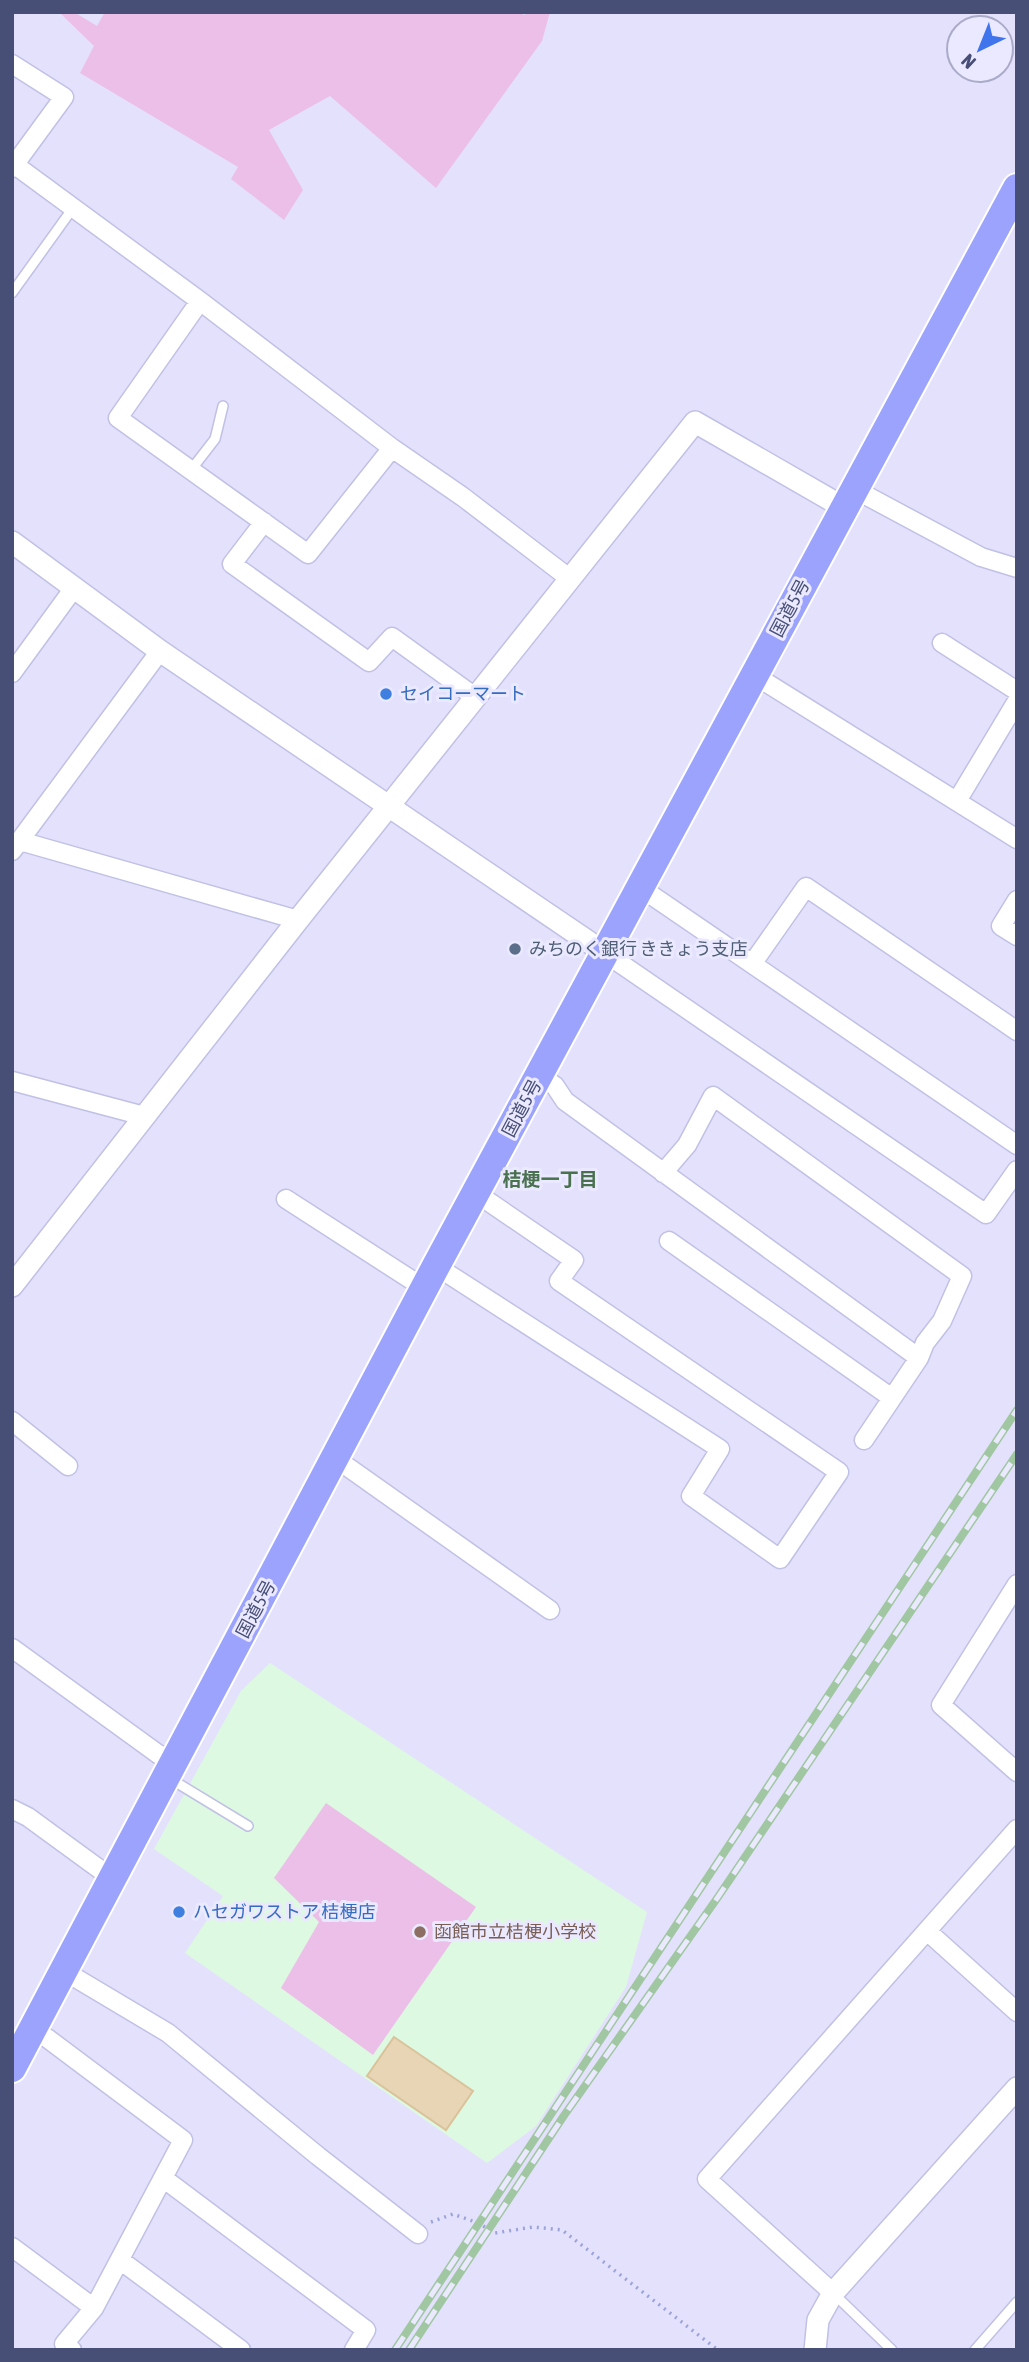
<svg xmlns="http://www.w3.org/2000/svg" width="1029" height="2362" font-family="'Asap Condensed','Noto Sans JP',sans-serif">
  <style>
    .education { fill: #def9e1 }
    .green { fill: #ebbfe8 }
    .water { fill: #e7d5b5; stroke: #dac39b; stroke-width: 2 }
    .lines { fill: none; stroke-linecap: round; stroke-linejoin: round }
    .service-casing { stroke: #c0c1e4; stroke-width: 12 }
    .minor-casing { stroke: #c0c1e4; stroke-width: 21 }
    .tertiary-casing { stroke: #c0c1e4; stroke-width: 24 }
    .trunk-casing { stroke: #fff; stroke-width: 32 }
    .path { stroke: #9ba3d9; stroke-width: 3.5; stroke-dasharray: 2 5; stroke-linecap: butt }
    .service { stroke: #fff; stroke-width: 9 }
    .minor { stroke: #fff; stroke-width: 18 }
    .tertiary { stroke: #fff; stroke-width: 21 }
    .trunk { stroke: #9ca3fd; stroke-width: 28 }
    .rail-casing { stroke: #a0c7a1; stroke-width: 8 }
    .rail { stroke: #ebe9ff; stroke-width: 5; stroke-dasharray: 16; stroke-linecap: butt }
    .shop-dot { fill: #3f7fe0; stroke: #ebe9ff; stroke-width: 2.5 }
    .service-dot { fill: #5c6f8a; stroke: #ebe9ff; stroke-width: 2.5 }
    .education-dot { fill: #8d6e63; stroke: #ebe9ff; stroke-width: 2.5 }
    .labels { text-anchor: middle; stroke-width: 6; stroke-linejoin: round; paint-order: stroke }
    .street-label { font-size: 18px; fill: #474f76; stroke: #ebe9ff }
    .shop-label { font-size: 18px; fill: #366cbe; stroke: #ebe9ff; text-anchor: start }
    .service-label { font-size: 18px; fill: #4e5e75; stroke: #ebe9ff; text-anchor: start }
    .education-label { font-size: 18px; fill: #785e54; stroke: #ebe9ff; text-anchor: start }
    .neighbourhood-label { font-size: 19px; font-weight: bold; fill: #4a714f; stroke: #ebe9ff }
  </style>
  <rect width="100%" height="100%" fill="#e4e1fd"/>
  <path class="education" d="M270,1663L647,1912L626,1987L536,2126L487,2163L185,1953L223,1896L154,1849L241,1691Z"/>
  <path class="green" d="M59,12H74L97,26L105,12H516L525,15L527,12H550L542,41L436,188L330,96L269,130L303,190L284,220L231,179L238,167L80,73L94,46Z
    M326,1803L476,1907L373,2055L281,1988L319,1922L274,1878Z"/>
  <path class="water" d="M394,2037L473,2091L446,2130L367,2076Z"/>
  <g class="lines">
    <g class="service-casing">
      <path id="service" d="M12,293L73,208
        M191,470L215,439L223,406
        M169,1778L248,1826
        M833,2293L892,2350
        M975,2350L1017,2302"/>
    </g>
    <g class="minor-casing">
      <path id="minor" d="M12,64L64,97L12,168
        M15,165L200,301L392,448L463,497L569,578
        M200,301L118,418L308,554L392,448
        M855,487L869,497L981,557L1017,568
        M264,522L232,564L369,662L392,637L475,697
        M942,643L1017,691
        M12,673L74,588
        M754,675L1017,839
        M957,801L1017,701
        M20,841L298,920
        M12,851L160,651
        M641,888L1017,1145
        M1017,900L1001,926L1017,936
        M605,953L986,1214L1017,1170
        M752,964L806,887L1017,1031
        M539,1075L555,1086L565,1101L919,1358
        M12,1081L144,1116
        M663,1173L687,1145L713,1096L962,1276L942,1321L925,1343L919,1358L864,1440
        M286,1199L424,1288
        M669,1241L892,1398
        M436,1266L720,1449L691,1496L780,1559L839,1472L559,1281L574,1260L476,1193
        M12,1421L68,1466
        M335,1458L550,1610
        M1017,1584L941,1705L1017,1772
        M12,1648L158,1754L175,1762
        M12,1809L28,1817L113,1879
        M927,1931L1017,2012
        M64,1971L168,2033L318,2156L418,2234
        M33,2030L47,2038L183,2140L94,2308L64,2344L72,2350
        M163,2178L366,2330L354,2350
        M12,2247L94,2308
        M120,2260L241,2350
        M833,2293L707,2179L1017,1829"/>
    </g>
    <g class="tertiary-casing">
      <path id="tertiary" d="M12,542L160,651L605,953
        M12,1286L298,920L695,422L843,507
        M815,2350L818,2320L833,2293L1017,2088"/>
    </g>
    <g class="trunk-casing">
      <path id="trunk" d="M12,2068L436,1266L1017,188"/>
    </g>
    <path class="path" d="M431,2222L453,2214L478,2223L495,2233L533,2227L562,2230L718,2350"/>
    <use href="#service" class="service"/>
    <use href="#minor" class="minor"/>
    <use href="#tertiary" class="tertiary"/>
    <use href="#trunk" class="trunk"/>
    <g class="rail-casing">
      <path id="rail" d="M395,2350L1017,1410
        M409,2350L563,2117L718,1897L1017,1454"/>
    </g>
    <use href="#rail" class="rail"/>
  </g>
  <g class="shop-dot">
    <circle cx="386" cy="694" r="7"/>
    <circle cx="179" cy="1912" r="7"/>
  </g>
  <circle class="service-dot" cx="515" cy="949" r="7"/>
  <circle class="education-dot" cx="420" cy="1932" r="7"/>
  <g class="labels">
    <g class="street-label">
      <text transform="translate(790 608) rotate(-62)" y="6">国道5号</text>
      <text transform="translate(522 1108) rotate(-62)" y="6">国道5号</text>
      <text transform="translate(256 1609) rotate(-62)" y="6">国道5号</text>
    </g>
    <g class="shop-label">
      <text x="400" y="700">セイコーマート</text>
      <text x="193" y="1918">ハセガワストア 桔梗店</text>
    </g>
    <g class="service-label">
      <text x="529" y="955">みちのく銀行 ききょう支店</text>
    </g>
    <g class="education-label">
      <text x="434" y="1938">函館市立桔梗小学校</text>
    </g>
    <g class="neighbourhood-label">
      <text x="550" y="1186">桔梗一丁目</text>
    </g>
  </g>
  <rect width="1029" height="2362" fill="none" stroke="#474f76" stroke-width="28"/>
  <g transform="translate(980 49) rotate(223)"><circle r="33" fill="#ebe9ff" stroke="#a9abc8" stroke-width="2"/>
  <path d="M0-5L12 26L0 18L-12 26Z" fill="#4074ed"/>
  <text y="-10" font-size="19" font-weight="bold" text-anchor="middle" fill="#474f76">N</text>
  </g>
</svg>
